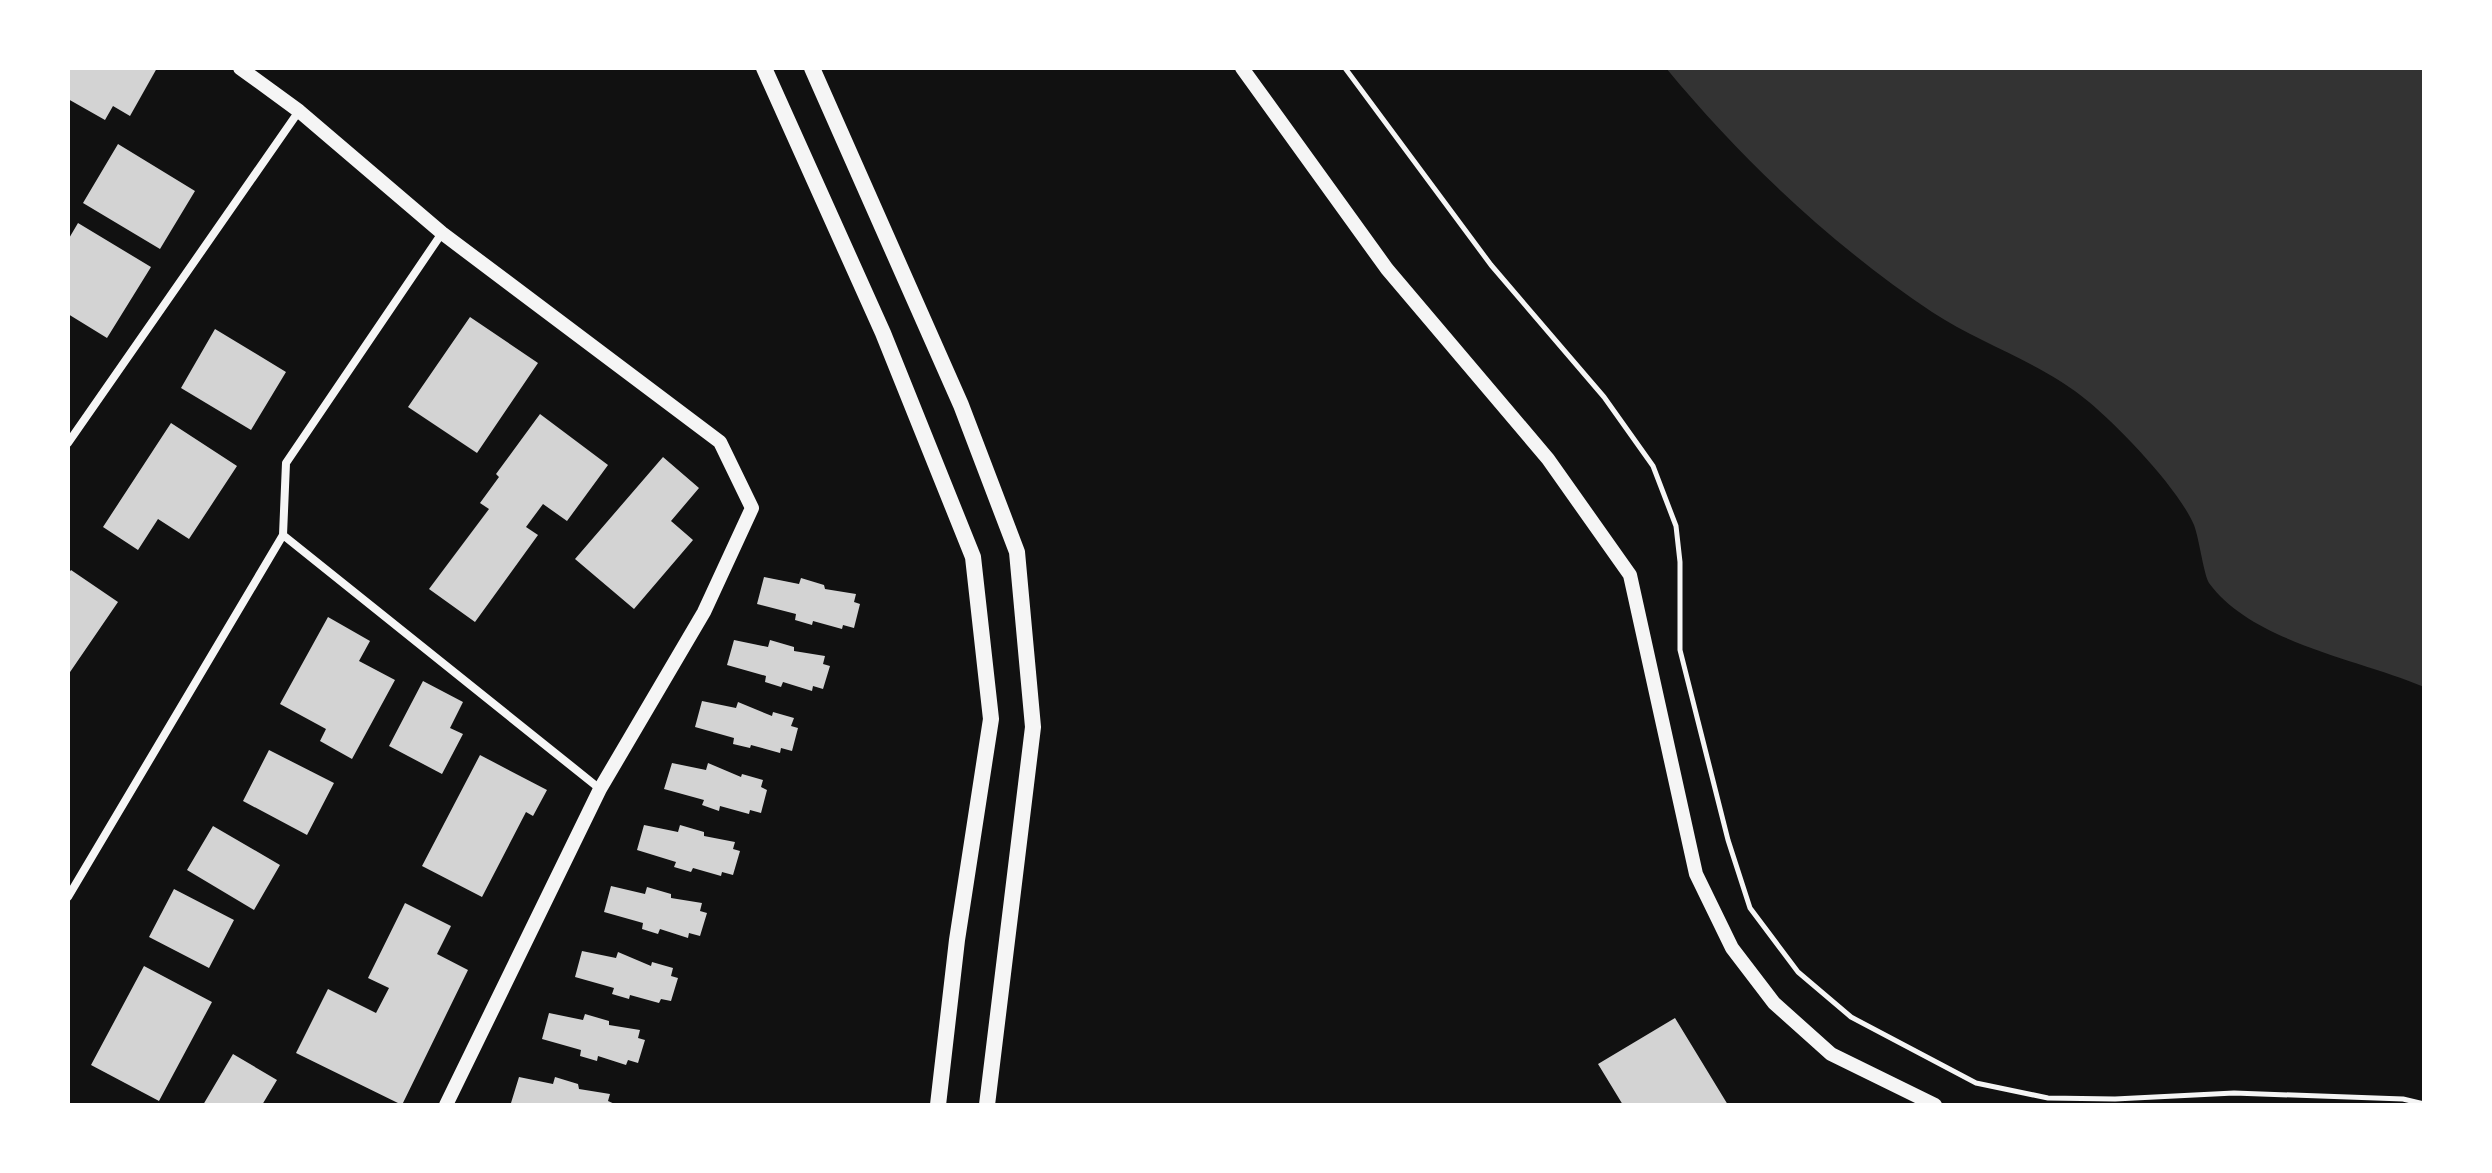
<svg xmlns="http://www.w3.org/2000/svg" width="2492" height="1173" font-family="Roboto,sans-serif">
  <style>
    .water { fill: #333 }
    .building { fill: #d3d3d3 }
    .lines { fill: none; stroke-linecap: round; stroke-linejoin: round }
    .path { stroke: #f5f5f5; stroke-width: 5 }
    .minor { stroke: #f5f5f5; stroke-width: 8 }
    .tertiary { stroke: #f5f5f5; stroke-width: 14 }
    .secondary { stroke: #f5f5f5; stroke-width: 16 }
  </style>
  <rect width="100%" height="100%" fill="#111"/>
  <path class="water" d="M1666,68H2424V687C2359,659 2253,643 2209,583C2204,576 2199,538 2194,525C2178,488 2120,428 2089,402C2043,363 1982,345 1932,312C1832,245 1742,160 1666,68Z"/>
  <path class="building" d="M68,68H157L130,116L113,106L105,120L68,99Z
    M118,144L195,191L160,249L83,203Z
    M78,223L151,267L107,338L68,314V240Z
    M470,317L538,363L477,453L408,407Z
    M215,329L286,372L251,430L181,388Z
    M540,414L608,465L567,521L543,504L526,527L538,535L475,622L429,589L489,509L480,503L499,477L496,474Z
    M171,423L237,466L189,539L158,519L138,550L103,527Z
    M663,457L699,488L671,521L693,540L634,609L575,559Z
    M71,570L118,602L68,675V574Z
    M764,577L799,584L801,578L824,585L825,589L856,594L854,602L860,604L854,628L843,625L842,629L813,621L812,625L795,620L796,614L757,604Z
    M328,617L370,641L359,661L395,680L352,759L320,741L326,729L280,704Z
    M734,640L768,647L770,640L794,647V651L825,656L823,664L830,666L823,689L813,686L812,691L783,682L781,687L765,682L766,676L727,665Z
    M423,681L463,702L450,728L463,734L442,774L389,746Z
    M702,701L736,708L738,702L772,716L773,712L794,718L791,726L798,728L792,751L781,748L780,753L751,745L750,748L733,744L734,738L695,727Z
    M269,750L334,783L307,835L243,801Z
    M480,755L547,790L533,816L526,812L482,897L422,866Z
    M672,763L706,770L708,763L741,777L742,774L763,780L761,787L767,790L761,813L750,810L749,814L720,806L719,811L702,805L704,800L664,789Z
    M644,825L678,832L680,825L704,832V836L735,842L733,849L740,851L733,875L722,872L721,876L693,868L691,872L674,867L676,862L637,850Z
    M213,826L280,865L254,910L187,870Z
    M611,886L645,894L647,887L671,894V898L702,903L700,911L707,913L700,936L689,933L688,938L660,929L658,934L642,929L643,923L604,912Z
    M174,889L234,920L209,968L149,937Z
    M405,903L451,926L437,954L468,970L402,1105L296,1053L328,989L376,1013L389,988L368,978Z
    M582,951L616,958L618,952L651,966L652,962L673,968L671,976L678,978L671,1001L661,999L659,1003L630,995L629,999L612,994L614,988L575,977Z
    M144,966L212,1002L159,1101L91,1065Z
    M549,1013L583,1020L585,1014L609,1021V1025L640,1030L638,1038L645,1040L638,1063L628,1060L626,1065L598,1056L597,1061L580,1056L581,1050L542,1039Z
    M1675,1018L1728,1105H1623L1598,1064Z
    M233,1054L277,1080L262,1105H203Z
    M519,1077L553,1084L555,1077L578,1084L579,1089L610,1094L608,1101L617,1105L511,1103Z"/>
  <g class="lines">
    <path class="path" d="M1345,68L1491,265L1604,397L1653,466L1676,526L1680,562V650L1728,840L1750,908L1798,972L1851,1017L1976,1083L2048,1098L2115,1099L2234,1093L2403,1099L2424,1104"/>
    <path class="minor" d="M68,443L299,111
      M283,535L286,463L442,233
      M68,897L283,535L600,789"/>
    <path class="tertiary" d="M240,68L299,111L442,233L720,442L752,508L704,612L600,789L446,1105
      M1242,68L1387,269L1548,459L1630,575L1696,874L1732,948L1774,1003L1831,1054L1935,1105"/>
    <path class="secondary" d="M764,68L883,333L973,557L991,719L957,940L938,1105
      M812,68L961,405L1017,552L1033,727L987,1105"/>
  </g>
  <rect width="2492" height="1173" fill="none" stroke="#ffffff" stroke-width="140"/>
</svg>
